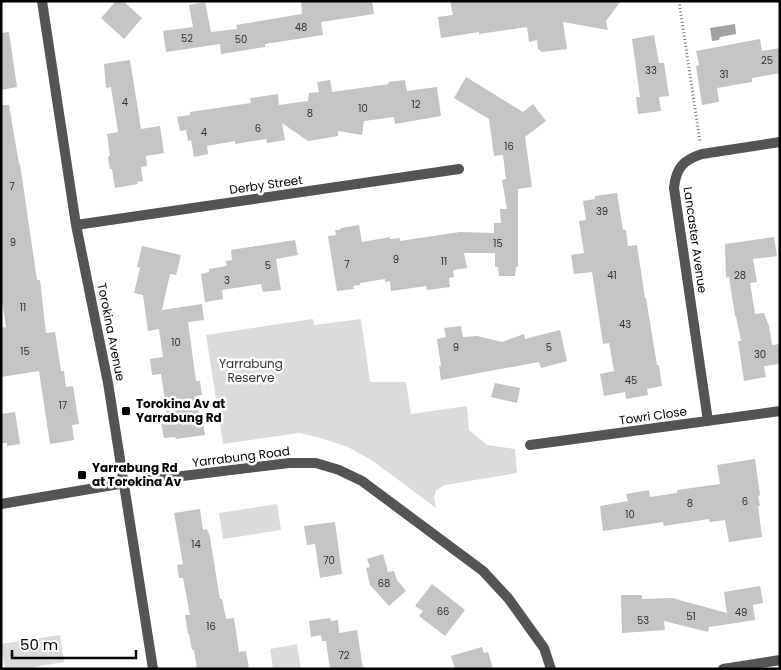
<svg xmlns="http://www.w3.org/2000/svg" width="781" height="670" font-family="Poppins,sans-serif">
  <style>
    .green { fill: #dbdbdb }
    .water { fill: #a2a2a2 }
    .building { fill: #c4c4c4 }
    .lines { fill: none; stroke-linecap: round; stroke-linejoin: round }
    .path { stroke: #767676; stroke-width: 3; stroke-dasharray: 1 2.5; stroke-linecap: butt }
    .minor { stroke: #545454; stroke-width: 10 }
    .poi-dot { fill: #000; stroke: #fff; stroke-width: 2 }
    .labels { text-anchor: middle; stroke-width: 5; stroke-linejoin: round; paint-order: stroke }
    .number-label { font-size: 10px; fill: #313131 }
    .street-label { font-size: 12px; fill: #000; stroke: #fff }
    .park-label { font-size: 12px; fill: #323232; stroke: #fff }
    .poi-label { font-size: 12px; font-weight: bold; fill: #000; stroke: #fff; text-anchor: start }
  </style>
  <rect width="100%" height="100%" fill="#fff"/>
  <path class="green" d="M313,319L314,325L361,319L370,382H406L411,414L467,406L469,430L487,445L515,449L517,473L445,485L436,490L434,498L436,508L373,461L348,447L321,438L299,433L223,444L206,335Z
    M277,504L281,530L223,539L219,513Z
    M60,635L64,662L22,669H5L1,644Z
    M297,644L301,669H273L270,649Z"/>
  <path class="water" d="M735,24L736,34L720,37L719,40L712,41L710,28Z"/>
  <path class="building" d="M116,1H123L142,18L124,39L101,18Z
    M301,1H372L374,14L321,22L323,35L265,44V47L221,54L220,44L166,52L163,31L193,27L189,5L205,2L211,32L237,29L236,25L302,14Z
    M450,1H621L606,21L608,30L563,22L567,49L542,52L538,49L537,40L529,42L527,27L479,34V32L441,38L438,17L453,15Z
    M9,32L17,87L1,90V33Z
    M654,35L659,63H664L669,96L659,97L661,111L638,114L636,97H640L632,39Z
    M760,39L762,51L780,48V73L752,78V82L717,88L719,102L702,105L696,66L699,65L696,51Z
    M130,60L141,129L160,126L164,153L146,156L147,166L141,167L143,181L137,182L138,184L115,188L112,169H110L108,157L110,156L107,134L118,132L111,87L106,88L104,64Z
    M466,77L523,112L533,104L546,121L525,137L532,187L518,189V267H516L515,276H499L498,267H495V253H464L467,268L453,270L454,277L449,278L450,287L427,290L426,286L391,291L390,281L385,282V279L360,283V285L353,286L354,289L337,291L328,236L336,235L335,230H340L341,228L359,225L362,242L390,237V239L400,238V241L460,232L494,233V223H501L500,209H507L502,180L506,179L503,155L494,156L489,119L454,98Z
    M330,80L332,92L389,84L388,82L405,80L407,91L437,87L441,116L395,124L394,117L364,121L362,135L338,131V136L308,141L282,123L285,140L267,143L266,139L235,144V141L207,146L208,154L194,157L191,140L188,141L186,130L180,131L177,117L190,115V112L251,103L250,98L278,94L279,105L308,101L309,93L319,92L317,82Z
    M1,105H9L19,164H20L37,280H40L46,333L55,332L61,371H64L66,387L73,386L79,424L72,425L74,440L50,444L39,371L1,377V328L6,327L1,293Z
    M617,193L623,230H626L628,246L637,245L645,298H646L657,365H659L662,386L647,389L648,395L626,399L625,392L604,396L600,374L614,371L609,343L603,344L592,272L574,274L571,255L584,253L579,221L586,220L583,201L595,199V196Z
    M774,237L777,256L753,259L757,282L750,283L755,314L764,313L769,326L772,345L780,344V364L764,366L766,377L744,381L738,341H741L736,316H735L729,277L726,278L725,244Z
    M295,240L298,255L276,259L281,290L263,292L261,284L222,290L223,299L205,302L201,274L209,272V269L227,266L226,261L232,260L231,250Z
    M142,246L181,255L176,275L170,274L162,310L202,304L204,320L188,322L196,381H200L202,395L196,396L200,422H203L205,435L176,439L175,437L164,438L161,422L168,421L161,374L152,375L150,359L163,357L159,329L148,331L143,295L134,293L140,268L137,267Z
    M461,326L463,337L477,336L502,342L524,334L525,339L560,330L567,361L541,368L539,362L441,380L439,366H441L437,339L446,337L444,328Z
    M495,383L520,388L517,403L491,397Z
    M15,412L20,444L7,446V443H1V414Z
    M755,459L760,495L758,496L760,506H758L762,537L729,542L725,520L710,522L709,519L664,526L663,522L603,531L600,506L628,501L626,494L649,490L650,497L677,493V490L720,484L717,465Z
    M200,509L203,530L207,529L208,533L209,532L219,593L220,599H222L226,619L234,618L239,652L246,651L249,669H197L194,650H192L189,634H188L185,615H190L183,578H179L177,565L183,564L174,513Z
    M335,522L342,574L320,578L315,544L307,545L304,526Z
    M383,554L388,572L394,571L397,580L406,591L389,606L370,585L366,568L370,567L367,559Z
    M432,584L465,610L445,636L419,616L423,611L415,606Z
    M760,586L763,603L753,605L755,620L709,627L708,632L664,621L665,630L622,633L621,595H642V599L672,598L727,613L724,592Z
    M330,618L331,621L338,620L339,633L357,630L363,669H330L326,641H322L321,635L311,637L309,621Z
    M482,647L484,653L488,652L493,669H455L451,656Z"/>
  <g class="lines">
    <path class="path" d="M679,1L700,142"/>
    <path class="minor" d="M42,1L76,225L108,383L153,669
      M76,225L459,169
      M708,421L674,188C676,168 683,160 702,154L780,142
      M530,445L780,411
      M1,504L125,483L289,463H316L339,470L362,481L483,571L508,598L544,648L551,669
      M723,669L780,660"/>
  </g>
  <g class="poi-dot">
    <rect x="121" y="406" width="10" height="10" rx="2.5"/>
    <rect x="77" y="470" width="10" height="10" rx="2.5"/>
  </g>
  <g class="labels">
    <g class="number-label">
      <text x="301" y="31">48</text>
      <text x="187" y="42">52</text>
      <text x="241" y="43">50</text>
      <text x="767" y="64">25</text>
      <text x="651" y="74">33</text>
      <text x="724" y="78">31</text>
      <text x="125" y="106">4</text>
      <text x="416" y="108">12</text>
      <text x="363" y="112">10</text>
      <text x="310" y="117">8</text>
      <text x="258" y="132">6</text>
      <text x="204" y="136">4</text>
      <text x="509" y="150">16</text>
      <text x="12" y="190">7</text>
      <text x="602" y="215">39</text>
      <text x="13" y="246">9</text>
      <text x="498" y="247">15</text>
      <text x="396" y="263">9</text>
      <text x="444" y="265">11</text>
      <text x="347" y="268">7</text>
      <text x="268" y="269">5</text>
      <text x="612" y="279">41</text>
      <text x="740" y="279">28</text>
      <text x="227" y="284">3</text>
      <text x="23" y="311">11</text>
      <text x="625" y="328">43</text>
      <text x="176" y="346">10</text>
      <text x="456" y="351">9</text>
      <text x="549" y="351">5</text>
      <text x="25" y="355">15</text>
      <text x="760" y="358">30</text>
      <text x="631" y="384">45</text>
      <text x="63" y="409">17</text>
      <text x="745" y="505">6</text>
      <text x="690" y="507">8</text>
      <text x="630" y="518">10</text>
      <text x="196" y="548">14</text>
      <text x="329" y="564">70</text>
      <text x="384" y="587">68</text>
      <text x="443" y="615">66</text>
      <text x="741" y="616">49</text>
      <text x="691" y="620">51</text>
      <text x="643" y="624">53</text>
      <text x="211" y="630">16</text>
      <text x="344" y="659">72</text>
    </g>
    <g class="street-label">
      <text transform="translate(266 185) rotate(-8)" y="4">Derby Street</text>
      <text transform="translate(695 240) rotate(82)" y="4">Lancaster Avenue</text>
      <text transform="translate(111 332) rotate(79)" y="4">Torokina Avenue</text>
      <text transform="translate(653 416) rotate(-8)" y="4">Towri Close</text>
      <text transform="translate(241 457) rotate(-7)" y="4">Yarrabung Road</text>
    </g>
    <g class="park-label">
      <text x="251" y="368">Yarrabung<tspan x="251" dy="14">Reserve</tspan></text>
    </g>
    <g class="poi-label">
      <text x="136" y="408">Torokina Av at<tspan x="136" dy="14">Yarrabung Rd</tspan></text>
      <text x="92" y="472">Yarrabung Rd<tspan x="92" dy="14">at Torokina Av</tspan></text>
    </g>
  </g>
  <rect width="781" height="670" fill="none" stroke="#000000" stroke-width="5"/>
  <path d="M12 650v8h124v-8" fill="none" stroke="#000000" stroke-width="2.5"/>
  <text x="20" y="650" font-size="15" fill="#000000" stroke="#ffffff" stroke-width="4" paint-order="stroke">50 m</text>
</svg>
